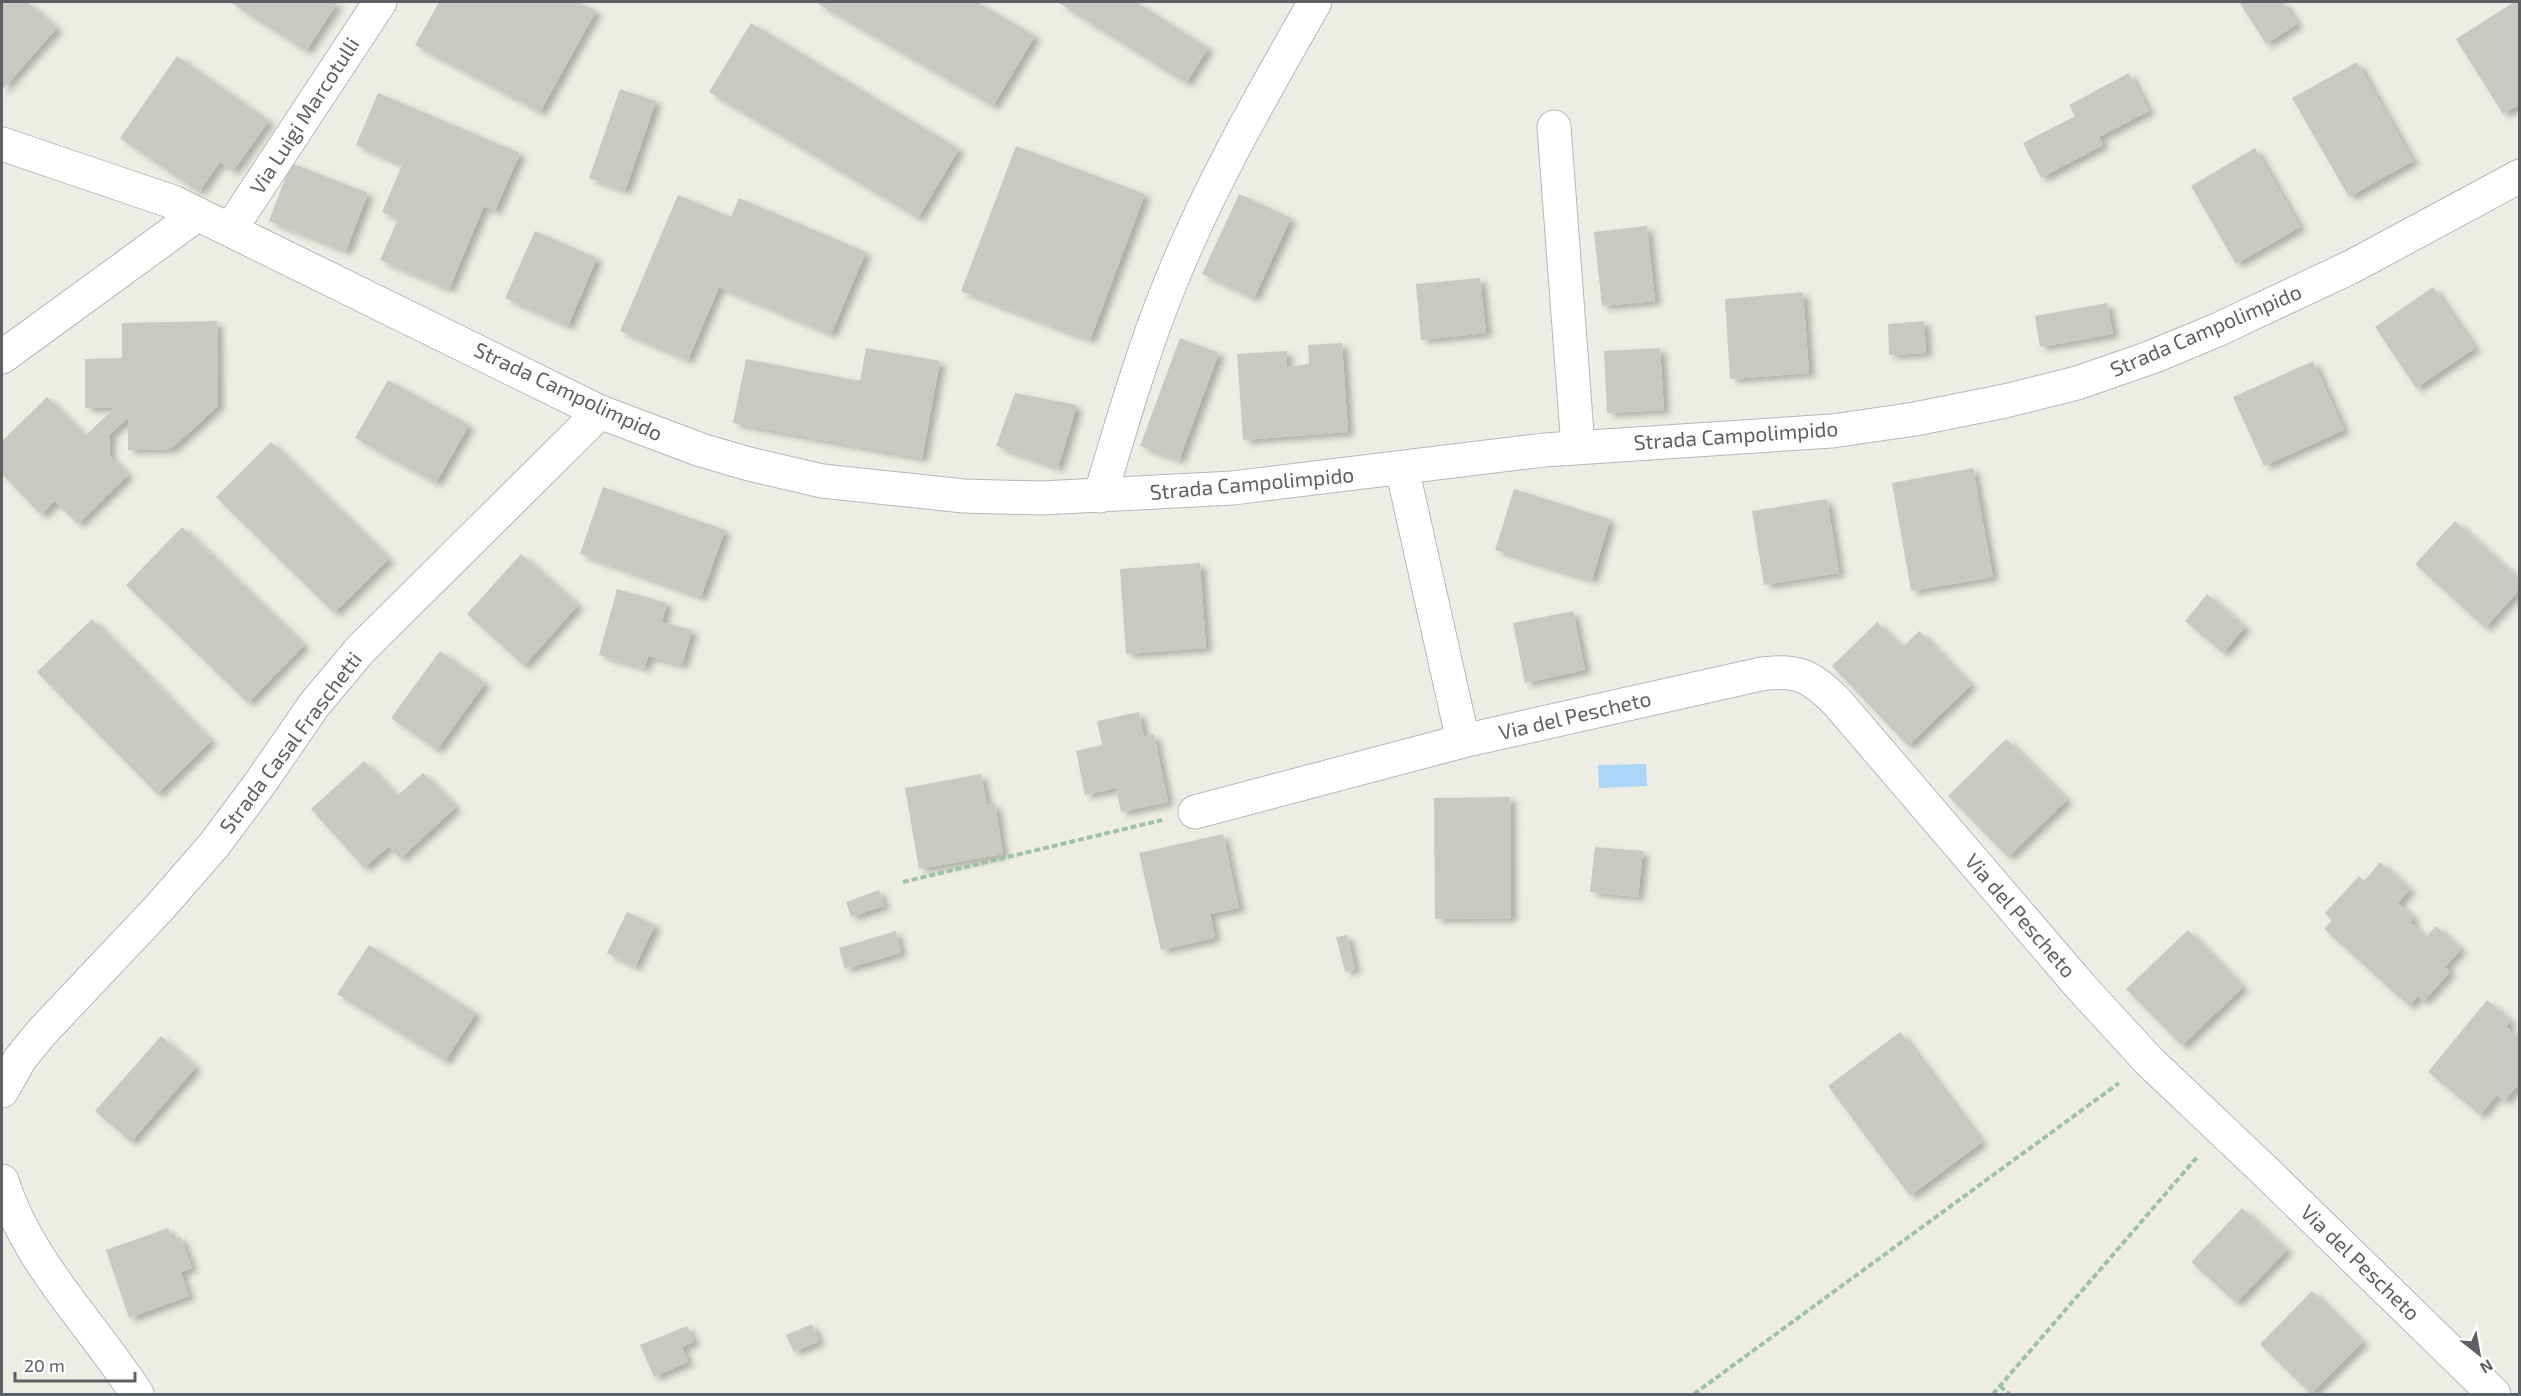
<svg xmlns="http://www.w3.org/2000/svg" width="2521" height="1396" font-family="'Exo 2',sans-serif">
  <style>
    .water { fill: #abd5f9 }
    .building { fill: #cac8c2; filter: url(#shadow) }
    .lines { fill: none; stroke-linecap: round; stroke-linejoin: round }
    .minor-casing { stroke: #b6b7bb; stroke-width: 35 }
    .path { stroke: #9cc2a8; stroke-width: 4; stroke-dasharray: 6 3; stroke-linecap: butt }
    .minor { stroke: #fff; stroke-width: 33 }
    .labels { text-anchor: middle; stroke-width: 4.5; stroke-linejoin: round; paint-order: stroke }
    .street-label { font-size: 21px; fill: #5d6065; stroke: #fff }
  </style>
  <defs>
    <filter id="shadow"><feDropShadow dx="6" dy="4" stdDeviation="3" flood-color="#0004"/></filter>
  </defs>
  <rect width="100%" height="100%" fill="#eeede5"/>
  <path class="water" d="M1646,764L1647,786L1599,788L1598,765Z"/>
  <path class="building" d="M2,2H27L57,28L2,90Z
    M230,2H338L306,51Z
    M439,2H578L596,11L540,112L415,45Z
    M815,2H977L1035,36L993,106Z
    M1057,2H1136L1208,48L1186,83Z
    M2239,2H2283L2297,24L2266,44Z
    M2514,2H2520V104L2503,114L2456,39Z
    M751,23L959,149L918,218L709,92Z
    M177,56L269,121L233,171L220,162L199,192L120,138Z
    M2357,62L2413,161L2349,197L2292,98Z
    M2129,73L2149,111L2099,137L2103,145L2041,178L2023,143L2075,116L2069,105Z
    M620,89L656,101L625,191L589,178Z
    M378,93L520,153L495,211L484,206L449,289L380,260L398,219L382,212L402,165L356,145Z
    M1016,146L1145,194L1090,340L961,291Z
    M2255,148L2300,227L2236,264L2191,186Z
    M291,163L368,193L346,251L269,221Z
    M1239,194L1291,218L1254,298L1202,274Z
    M678,195L731,217L739,198L866,252L831,334L719,287L688,360L620,331Z
    M1647,226L1655,301L1602,306L1594,232Z
    M535,231L597,258L568,326L505,298Z
    M1480,278L1486,333L1421,340L1416,284Z
    M2433,287L2475,348L2416,388L2375,327Z
    M1803,292L1809,373L1730,379L1725,299Z
    M2107,303L2113,334L2040,347L2035,316Z
    M217,321L218,406L171,449L128,450V418L110,434L109,455L128,475L78,524L55,501L41,515L2,474V441L47,397L85,436L114,408H85V359L122,358V323Z
    M1924,321L1926,353L1889,355L1888,324Z
    M1180,338L1219,353L1179,460L1140,446Z
    M1342,343L1348,432L1243,440L1237,354L1287,351V367L1309,364L1308,345Z
    M866,348L940,361L922,458L733,423L746,359L860,381Z
    M1660,348L1664,410L1607,413L1604,351Z
    M2313,361L2344,430L2264,466L2233,397Z
    M388,380L469,425L436,483L355,438Z
    M1015,393L1077,405L1058,468L996,446Z
    M271,442L389,559L334,613L216,497Z
    M1973,468L1993,577L1911,591L1892,483Z
    M603,487L725,530L701,597L580,554Z
    M1514,489L1610,519L1592,580L1495,550Z
    M1827,499L1839,573L1764,585L1752,511Z
    M2455,521L2520,580V589L2485,628L2415,564Z
    M182,527L304,645L248,703L126,585Z
    M521,554L578,605L524,666L467,614Z
    M1200,563L1206,648L1126,654L1120,569Z
    M617,589L667,603L662,622L692,630L682,665L648,656L645,668L599,655Z
    M2207,594L2245,627L2223,653L2185,621Z
    M1573,611L1585,670L1525,683L1513,623Z
    M92,619L211,741L157,794L37,672Z
    M1877,622L1902,648L1919,631L1971,685L1908,746L1832,666Z
    M440,651L485,683L437,750L391,718Z
    M1139,712L1144,737L1154,734L1168,802L1121,812L1116,788L1085,795L1076,751L1102,745L1097,721Z
    M2006,739L2067,800L2008,857L1948,796Z
    M364,761L397,796L423,773L456,807L400,859L389,846L364,868L311,809Z
    M981,774L987,805L995,803L1003,854L919,869L905,788Z
    M1510,797L1511,918L1435,919L1434,798Z
    M1223,834L1239,908L1210,914L1215,938L1161,950L1139,853Z
    M1595,847L1643,851L1638,897L1590,892Z
    M2380,862L2410,889L2398,903L2414,918L2410,922L2426,937L2436,926L2461,949L2445,967L2450,972L2424,1001L2418,996L2409,1006L2324,929L2332,920L2325,913L2359,876L2364,881Z
    M879,890L884,906L851,917L846,902Z
    M627,912L655,925L635,967L607,953Z
    M2188,930L2243,987L2182,1046L2126,989Z
    M896,931L901,953L845,969L839,948Z
    M1347,935L1355,969L1345,972L1336,937Z
    M369,945L476,1013L445,1061L337,994Z
    M2487,1000L2511,1021L2506,1027L2520,1039V1083L2504,1101L2497,1095L2480,1115L2428,1072Z
    M1900,1032L1982,1142L1910,1196L1828,1086Z
    M161,1036L196,1067L131,1142L95,1111Z
    M2242,1208L2287,1250L2236,1303L2191,1262Z
    M168,1228L172,1239L180,1236L192,1268L181,1272L189,1296L129,1318L106,1250Z
    M2312,1291L2363,1342L2311,1394L2260,1344Z
    M812,1324L819,1341L794,1352L786,1335Z
    M687,1326L694,1342L682,1347L688,1362L654,1377L640,1345Z"/>
  <g class="lines">
    <g class="minor-casing">
      <path id="minor" d="M1554,127L1578,447
        M2,144L173,202L600,412L701,450L749,464L822,481L964,496L1042,498L1233,488L1544,450L1832,431L1915,419L2005,401L2077,383L2152,357L2217,330L2351,267L2520,176
        M230,230L380,2
        M2,357L198,214
        M1402,468L1463,741L1761,674C1798,669 1811,676 1837,702L2081,987L2149,1061L2265,1171L2494,1394
        M1100,496C1121,427 1141,356 1168,289C1208,188 1262,95 1315,2
        M1195,812L1463,741
        M2,1091L20,1059L41,1033L160,907L214,845L261,782L314,705L360,650L600,412
        M2,1181C28,1263 92,1324 137,1394"/>
    </g>
    <path class="path" d="M903,882L1162,820
      M2000,1386L2009,1394
      M1694,1394L2119,1083
      M1993,1394L2198,1156"/>
    <use href="#minor" class="minor"/>
  </g>
  <g class="labels">
    <g class="street-label">
      <text transform="translate(305 116) rotate(-57)" y="7">Via Luigi Marcotulli</text>
      <text transform="translate(2206 331) rotate(-23)" y="7">Strada Campolimpido</text>
      <text transform="translate(568 392) rotate(25)" y="7">Strada Campolimpido</text>
      <text transform="translate(1736 436) rotate(-4)" y="7">Strada Campolimpido</text>
      <text transform="translate(1252 484) rotate(-5)" y="7">Strada Campolimpido</text>
      <text transform="translate(1575 716) rotate(-13)" y="7">Via del Pescheto</text>
      <text transform="translate(291 743) rotate(-53)" y="7">Strada Casal Fraschetti</text>
      <text transform="translate(2020 916) rotate(49)" y="7">Via del Pescheto</text>
      <text transform="translate(2360 1263) rotate(44)" y="7">Via del Pescheto</text>
    </g>
  </g>
  <rect width="2521" height="1396" fill="none" stroke="#5d6065" stroke-width="6"/>
  <g transform="translate(2479 1354) rotate(149)" stroke="#ffffff" stroke-width="4.5" paint-order="stroke">
  <path d="M0-4.5L10 22L0 15L-10 22Z" fill="#5d6065"/>
  <text y="-9" font-size="16" font-weight="bold" text-anchor="middle" fill="#5d6065">N</text>
  </g>
  <path d="M15 1372v9h120v-9" fill="none" stroke="#5d6065" stroke-width="3"/>
  <text x="24" y="1372" font-size="18" fill="#5d6065" stroke="#ffffff" stroke-width="4.5" paint-order="stroke">20 m</text>
</svg>
